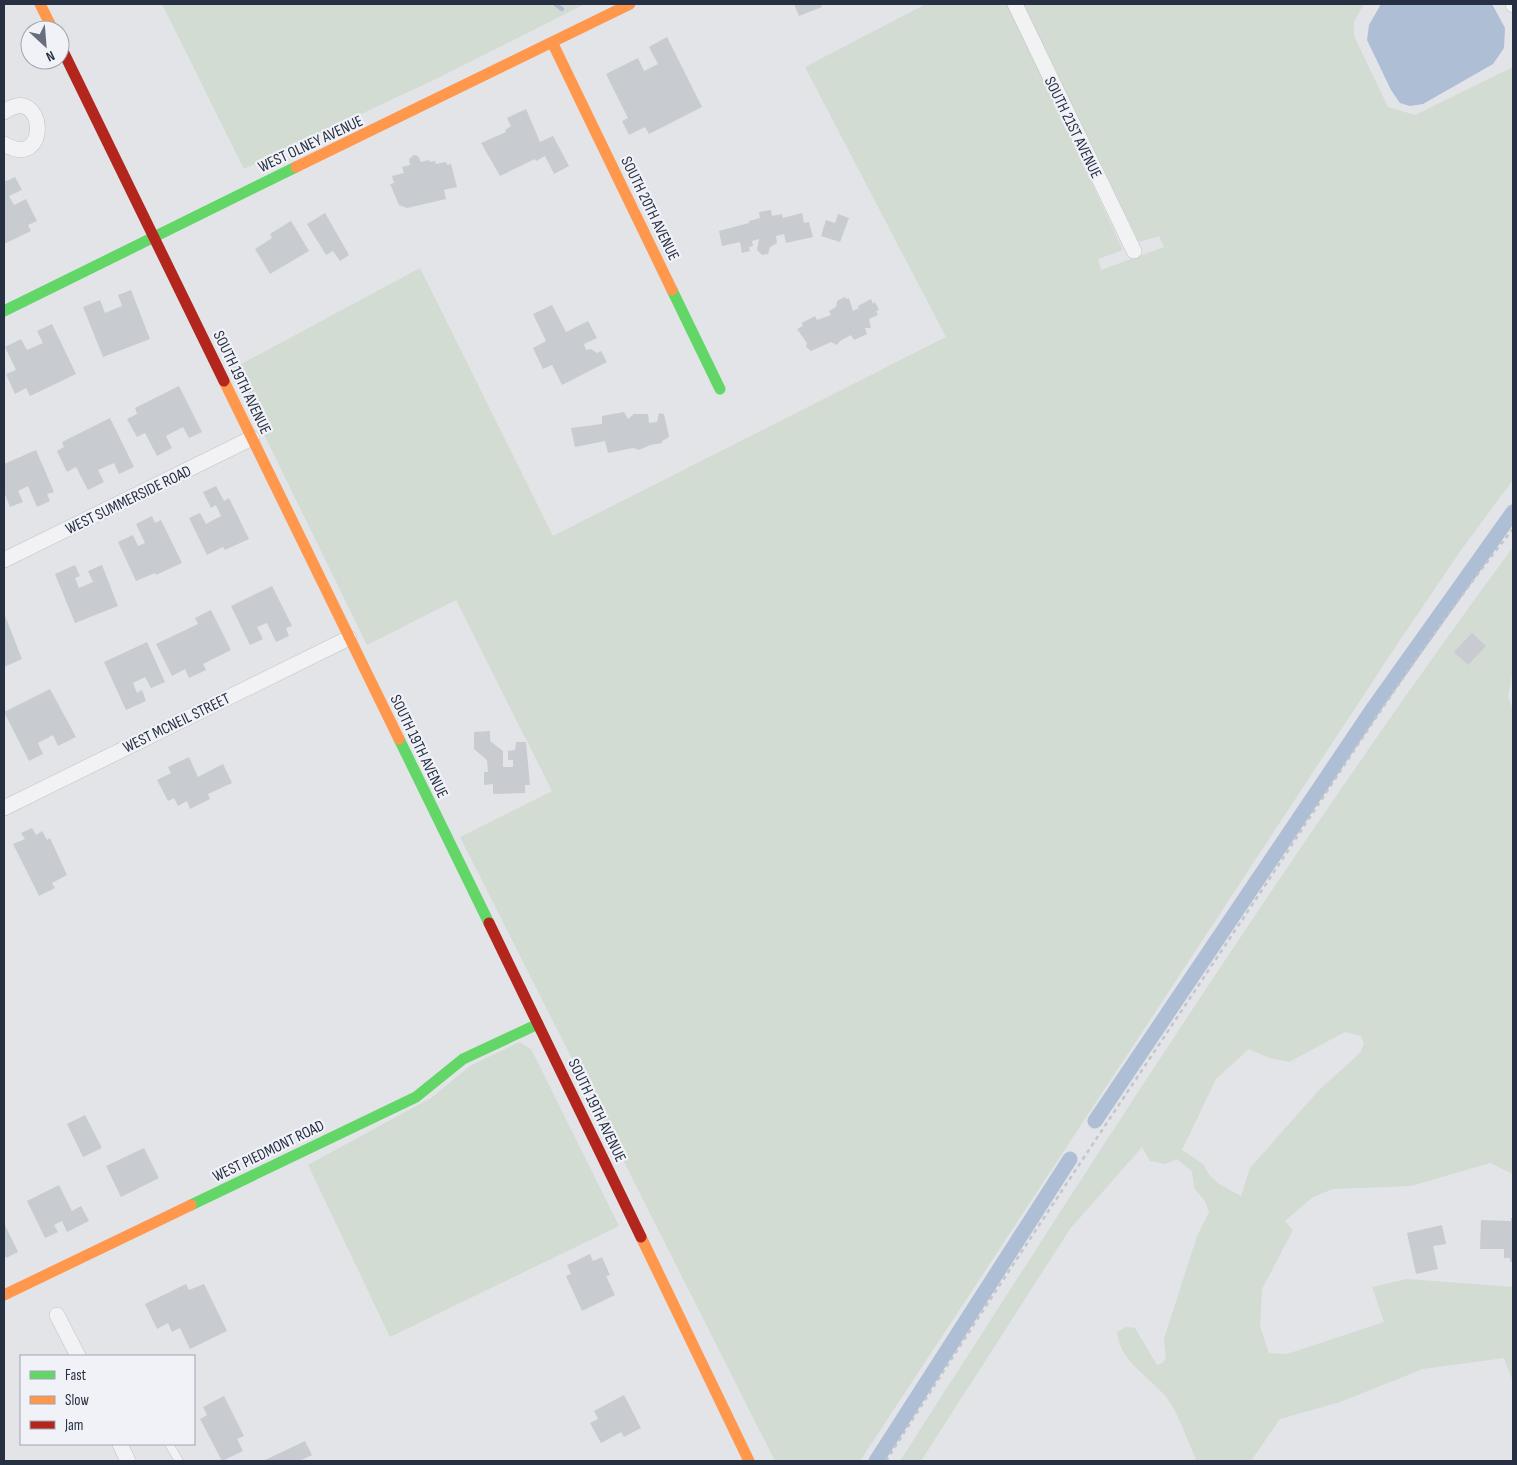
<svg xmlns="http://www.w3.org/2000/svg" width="1517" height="1465" font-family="'Sofia Sans Condensed',sans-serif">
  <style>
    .green { fill: #d2dcd2; fill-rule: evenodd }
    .water { fill: #aebed5 }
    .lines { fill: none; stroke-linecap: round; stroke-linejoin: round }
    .stream { stroke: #aebed5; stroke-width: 4.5 }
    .canal { stroke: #aebed5; stroke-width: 15 }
    .building { fill: #c8cbcf }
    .lane-casing { stroke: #c0c2c6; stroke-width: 9 }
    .street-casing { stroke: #c0c2c6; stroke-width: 16 }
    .path { stroke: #c4c5cb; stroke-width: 2.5; stroke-dasharray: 4 4; stroke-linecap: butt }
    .lane { stroke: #f2f2f4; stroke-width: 8 }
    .street { stroke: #f2f2f4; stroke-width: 15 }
    .fast { stroke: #63d668; stroke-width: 11 }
    .slow { stroke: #ff974d; stroke-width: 11 }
    .jam { stroke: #b3261e; stroke-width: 11 }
    .labels { text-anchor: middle; stroke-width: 4.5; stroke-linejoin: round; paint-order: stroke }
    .street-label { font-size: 16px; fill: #272f43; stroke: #f0f2f7 }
  </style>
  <rect width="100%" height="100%" fill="#e2e4e8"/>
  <path class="green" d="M162,4H585L440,77L244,169Z
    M926,4H1008L1123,250L1098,259L1101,270L1164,247L1159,236L1139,242L1023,4H1364L1354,22V36L1388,107L1415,115L1513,67V480L1461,550L1394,649L860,1461H775L460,837L552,791L456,600L367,645L232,369L420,268L553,536L946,337L805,67Z
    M1513,547V670L1508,697L1513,710V1174L1490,1163L1411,1186L1333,1189L1313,1197L1285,1221L1293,1230L1262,1289L1260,1326L1269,1353L1287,1354L1384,1322L1372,1287L1407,1279L1513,1287V1382L1504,1358L1423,1369L1340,1402L1280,1419L1251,1461H1197C1188,1443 1179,1414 1167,1398C1149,1376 1120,1362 1117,1332L1126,1327L1135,1328L1157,1365L1163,1363L1166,1357L1164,1339L1197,1236L1209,1212L1205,1201L1194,1188L1192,1171L1177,1159L1165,1164L1150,1161L1142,1147L1070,1229L921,1461H900C1098,1153 1295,843 1513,547ZM1345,1032L1361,1036L1364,1043L1360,1053L1319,1090L1250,1168L1241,1196L1219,1184L1210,1176L1203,1164L1182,1150L1216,1079L1249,1049L1270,1058L1289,1062Z
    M519,1042L531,1049L619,1226L390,1337L308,1165L431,1098L470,1066Z"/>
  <path class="water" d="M1381,4H1492L1505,28L1504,48L1493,64L1423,104L1410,106L1400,103L1391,90L1367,40L1369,25Z"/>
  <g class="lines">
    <path class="stream" d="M555,4L562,9"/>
    <path class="canal" d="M1095,1121L1374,707L1513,512
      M876,1461L1070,1159"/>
  </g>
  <path class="building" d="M794,4H821L822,7L799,16Z
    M667,37L702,107L649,134L645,127L629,135L622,121L628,118L606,74L638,58L644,71L658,64L649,47Z
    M526,109L540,142L553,136L569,166L554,174L545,156L536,161L535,159L500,176L481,143L506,132L505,130L511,126L507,118Z
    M414,155L418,156L421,162L429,160L430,162L435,161L436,164L446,162L447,165L451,164L457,187L444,190L446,199L407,208L399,205L390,184L394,183L392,176L404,173L402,167L410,165L409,159Z
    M15,177L22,190L9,196L14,205L26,199L37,221L28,225L31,231L4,244V182Z
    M771,210L772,216L782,214L783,218L802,213L804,223L809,222L813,237L786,243L784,234L776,236L777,243L770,247L768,254L762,255L757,250L759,239L752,241L753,246L749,247L750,251L742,253L740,242L722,246L719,231L749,223V221L760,218L759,212Z
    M325,213L349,255L340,261L333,251L326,255L307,224Z
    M838,214L849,218L840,242L821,236L826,220L835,223Z
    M291,221L309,251L270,274L255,249L272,238L270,234Z
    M131,290L150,339L103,357L83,307L100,300L105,313L122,306L118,295Z
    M845,297L846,299L849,298L853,311L859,308L858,306L871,299L873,304L875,302L879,310L876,311L878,315L869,319L871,328H865L867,334L854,340L851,335L840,341L837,345L831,342L811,351L806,347L807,343L797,329L803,326L802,323L815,316L817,320L831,315L829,311L836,307L837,301Z
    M552,305L566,332L588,321L597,338L584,344L586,350L591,349L597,353L601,351L607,362L562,385L552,365L543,369L533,348L546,341L533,314Z
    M52,324L76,374L30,396L26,388L15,394L6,374L16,370L5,347L21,339L27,350L43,343L37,331Z
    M179,386L202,432L189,438L183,427L166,436L172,448L157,456L145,433L137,437L127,419L137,414L135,408Z
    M624,412L628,419L634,414H648L649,423L657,422L659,413L664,414L669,437L662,441V443L650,445L639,450L633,448L608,453L605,441L575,447L571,428L602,424V416Z
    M110,418L134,467L119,474L114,463L98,470L104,482L88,490L76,467L67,472L57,451L64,447L62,442Z
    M36,450L54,492L47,494L50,501L37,507L28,486L18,491L23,502L10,507L4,492V464Z
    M216,486L224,501L229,498L249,539L225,550L223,547L207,555L189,518L200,513L206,524L221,516L216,505L211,508L203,492Z
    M152,516L155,523L161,520L182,563L156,575L155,573L136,581L118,542L133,535L138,546L145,543L136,524Z
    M75,565L80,576L75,578L79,588L93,582L88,571L102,565L118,606L75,623L55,574Z
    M272,586L292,626L286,628L289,636L276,642L267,623L257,627L263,639L250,645L231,606Z
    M211,610L231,650L203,664L206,670L189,678L185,669L172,676L156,644L198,624L195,618Z
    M4,613L22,659L4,667Z
    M1472,633L1486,646L1468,665L1454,652Z
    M147,642L165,682L151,688L145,677L133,683L137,693L142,690L146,701L126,710L104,662Z
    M50,689L76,737L58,746L53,735L38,743L43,754L29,761L4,712Z
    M490,731V741L503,751V767H513V760H508V751L515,750L516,742H526L530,785H525V793L493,794V784L484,785V772H488L487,760L474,749V732Z
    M189,757L198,777L223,764L232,783L208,794L210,799L190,809L187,801L178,806L174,798L168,801L157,780L171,773L168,767Z
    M32,828L36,835L42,831L47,840L50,838L67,875L52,883L55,888L39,896L13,844L25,839L21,833Z
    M85,1115L102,1148L83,1157L67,1124Z
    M144,1148L159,1178L121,1197L106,1166Z
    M59,1185L72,1211L81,1206L89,1221L67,1232L62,1221L54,1225L58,1232L45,1238L27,1201Z
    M1511,1218H1513V1262H1510V1258H1504V1249H1480L1481,1220L1511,1221Z
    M4,1223L18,1252L6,1258L4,1254Z
    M1442,1225L1446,1244L1433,1246L1438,1269L1416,1274L1407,1233Z
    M590,1254L593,1261L602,1257L610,1275L606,1276L615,1295L582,1311L566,1276L571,1274L567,1265Z
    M186,1284L189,1290L204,1284L227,1331L190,1349L180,1328L172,1332L168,1323L157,1329L145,1304Z
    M624,1395L641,1428L624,1437L621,1432L601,1443L590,1423L598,1419L594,1411Z
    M224,1396L244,1436L237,1439L243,1451L222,1461L200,1419L207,1415L203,1407Z
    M305,1441L312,1455L299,1461H263Z"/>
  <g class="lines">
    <g class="lane-casing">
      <path id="lane" d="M169,1444L179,1461"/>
    </g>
    <g class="street-casing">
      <path id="street" d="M1015,4L1134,251
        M1513,4V5
        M4,112C46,82 51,172 4,144
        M4,560L252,438
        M4,808L349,638
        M57,1315L78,1356
        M120,1444L128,1461"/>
    </g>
    <path class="path" d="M886,1461C1003,1277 1125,1096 1246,914C1333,784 1415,651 1513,529"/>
    <use href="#lane" class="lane"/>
    <use href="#street" class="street"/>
    <path class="fast" d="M672,290L720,389
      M4,311L296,167
      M399,739L489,923
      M191,1205L416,1097L463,1059L538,1024"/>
    <path class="slow" d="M40,4L53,30
      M552,42L672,290
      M296,167L630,4
      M224,381L399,739
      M641,1237L749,1461
      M4,1295L191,1205"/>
    <path class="jam" d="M60,45L224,381
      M489,923L641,1237"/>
  </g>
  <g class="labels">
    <g class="street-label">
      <text transform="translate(1074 127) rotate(64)" y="6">SOUTH 21ST AVENUE</text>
      <text transform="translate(310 143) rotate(-25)" y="6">WEST OLNEY AVENUE</text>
      <text transform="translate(651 208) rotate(64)" y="6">SOUTH 20TH AVENUE</text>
      <text transform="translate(243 382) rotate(64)" y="6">SOUTH 19TH AVENUE</text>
      <text transform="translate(128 499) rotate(-26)" y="6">WEST SUMMERSIDE ROAD</text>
      <text transform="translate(176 722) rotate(-26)" y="6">WEST MCNEIL STREET</text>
      <text transform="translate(420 746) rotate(64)" y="6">SOUTH 19TH AVENUE</text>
      <text transform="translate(598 1110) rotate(64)" y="6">SOUTH 19TH AVENUE</text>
      <text transform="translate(268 1150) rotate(-26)" y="6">WEST PIEDMONT ROAD</text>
    </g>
  </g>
  <rect width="1517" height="1465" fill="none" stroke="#272f43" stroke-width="10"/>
  <rect x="20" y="1355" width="175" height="90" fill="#f0f2f7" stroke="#a0a4af"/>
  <rect x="30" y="1371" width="25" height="8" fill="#63d668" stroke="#a0a4af"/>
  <text x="65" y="1380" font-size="15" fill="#272f43">Fast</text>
  <rect x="30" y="1396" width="25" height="8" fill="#ff974d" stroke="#a0a4af"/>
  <text x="65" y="1405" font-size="15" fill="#272f43">Slow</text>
  <rect x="30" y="1421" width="25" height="8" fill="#b3261e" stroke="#a0a4af"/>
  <text x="65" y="1430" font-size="15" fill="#272f43">Jam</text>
  <g transform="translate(45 45) rotate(154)"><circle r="24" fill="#f0f2f7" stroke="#a0a4af"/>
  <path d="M0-4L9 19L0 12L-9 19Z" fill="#686e7d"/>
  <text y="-8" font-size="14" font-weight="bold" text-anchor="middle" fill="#272f43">N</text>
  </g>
</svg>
